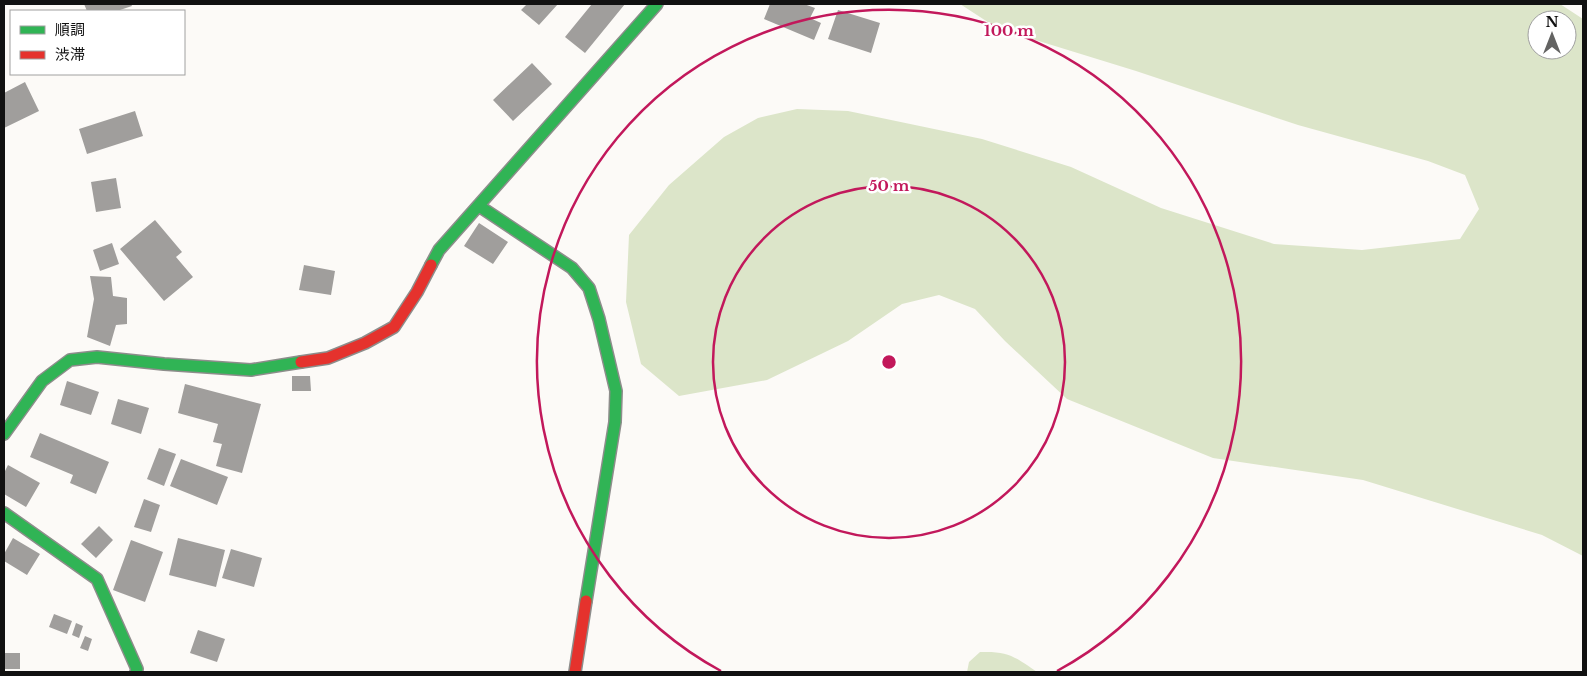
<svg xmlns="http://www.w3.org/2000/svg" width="1587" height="676" font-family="'Libre Baskerville','Noto Sans JP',serif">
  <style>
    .forest { fill: #dce5c9; fill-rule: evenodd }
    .building { fill: #a09e9c }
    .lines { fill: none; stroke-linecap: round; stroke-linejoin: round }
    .fast-casing { stroke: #8d8d8b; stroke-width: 14 }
    .jam-casing { stroke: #8d8d8b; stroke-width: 14 }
    .fast { stroke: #30b455; stroke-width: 11 }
    .jam { stroke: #e5322d; stroke-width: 11 }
    .ring { fill: none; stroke: #c2185b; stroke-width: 2.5 }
    .centre { fill: #c2185b; stroke: #fff; stroke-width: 2.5 }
    .ring-label { font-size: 15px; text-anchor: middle; font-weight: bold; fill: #c2185b; stroke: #fff; stroke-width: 5; stroke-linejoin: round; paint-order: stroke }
  </style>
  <rect width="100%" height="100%" fill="#fcfaf7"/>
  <path class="forest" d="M960,4H1560L1583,19V556L1542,535L1363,480L1213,458L1067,399L1005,341L975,309L939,295L902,304L848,341L767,380L679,396L641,364L626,302L629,235L669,185L724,137L758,118L797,109L848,111L982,139L1071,167L1161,208L1274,244L1362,250L1460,239L1479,209L1465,175L1428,161L1298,125L1136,71L997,28ZM1537,20H1567V50H1537Z
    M980,652C1008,651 1014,656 1037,672H967L969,662Z"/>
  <path class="building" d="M84,4H131L132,6L117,11H87Z
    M527,4H558L539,25L521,10Z
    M592,4H625L585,53L565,37Z
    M770,4H804L815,8L810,18L821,23L814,40L764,19Z
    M838,10L880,23L871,53L828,39Z
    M532,63L552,84L513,121L493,100Z
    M25,82L39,111L4,128V93Z
    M135,111L143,136L87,154L79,129Z
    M116,178L121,208L96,212L91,182Z
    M155,220L182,252L176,257L193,277L164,301L120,249Z
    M479,223L508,242L493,264L464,246Z
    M112,243L119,264L100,271L93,250Z
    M304,265L335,271L331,295L299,290Z
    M90,276L111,277L113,296L127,298V324L116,325L110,346L87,337L94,299Z
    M292,376H310L311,391H292Z
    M67,381L99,392L91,415L60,405Z
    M185,384L261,404L242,473L216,466L222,444L213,442L218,424L178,413Z
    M118,399L149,408L141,434L111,424Z
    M40,433L109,462L96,494L70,483L73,475L30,457Z
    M159,448L176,454L164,486L147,479Z
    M181,459L228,477L217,505L170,486Z
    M8,465L40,483L26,507L4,494V473Z
    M144,499L160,505L151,532L134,527Z
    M99,526L113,540L96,558L81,544Z
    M13,538L40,554L27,575L4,561V554Z
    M178,538L225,550L216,587L169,575Z
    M131,540L163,552L145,602L113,590Z
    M231,549L262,558L254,587L222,578Z
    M54,614L72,621L67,634L49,627Z
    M76,623L83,626L79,638L72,635Z
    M198,630L225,639L217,662L190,653Z
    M85,636L92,639L88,651L80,648Z
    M4,653H20V669H4Z"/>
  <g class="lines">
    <g class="fast-casing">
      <path id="fast" d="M479,206L572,268L589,288L599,319L616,391L615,422L586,601
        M431,265L439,250L657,4
        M4,434L42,381L70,360L97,357L164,364L251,370L301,362
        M4,513L97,579L137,669L136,672"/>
    </g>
    <g class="jam-casing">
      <path id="jam" d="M301,362L328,358L365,343L394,327L417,292L431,265
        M575,672L586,601"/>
    </g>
    <use href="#fast" class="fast"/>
    <use href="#jam" class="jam"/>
  </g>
  <g class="ring">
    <circle cx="889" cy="362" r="176"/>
    <path d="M721 671A352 352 0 1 1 1057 671"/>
  </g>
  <circle cx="889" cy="362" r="8" class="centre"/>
  <g class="ring-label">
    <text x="1009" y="36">100 m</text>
    <text x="889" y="191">50 m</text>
  </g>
  <rect width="1587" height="676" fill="none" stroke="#111111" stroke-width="10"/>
  <rect x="10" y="10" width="175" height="65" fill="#ffffff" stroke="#a0a0a0"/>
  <rect x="20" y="26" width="25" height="8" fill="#30b455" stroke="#a0a0a0"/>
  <text x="55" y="35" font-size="15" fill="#111111">順調</text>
  <rect x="20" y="51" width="25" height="8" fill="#e5322d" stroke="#a0a0a0"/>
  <text x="55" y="60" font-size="15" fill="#111111">渋滞</text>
  <g transform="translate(1552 35)"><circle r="24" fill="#ffffff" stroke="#a0a0a0"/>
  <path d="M0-4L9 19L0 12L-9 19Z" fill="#636362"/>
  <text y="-8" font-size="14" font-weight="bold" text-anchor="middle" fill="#111111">N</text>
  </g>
</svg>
